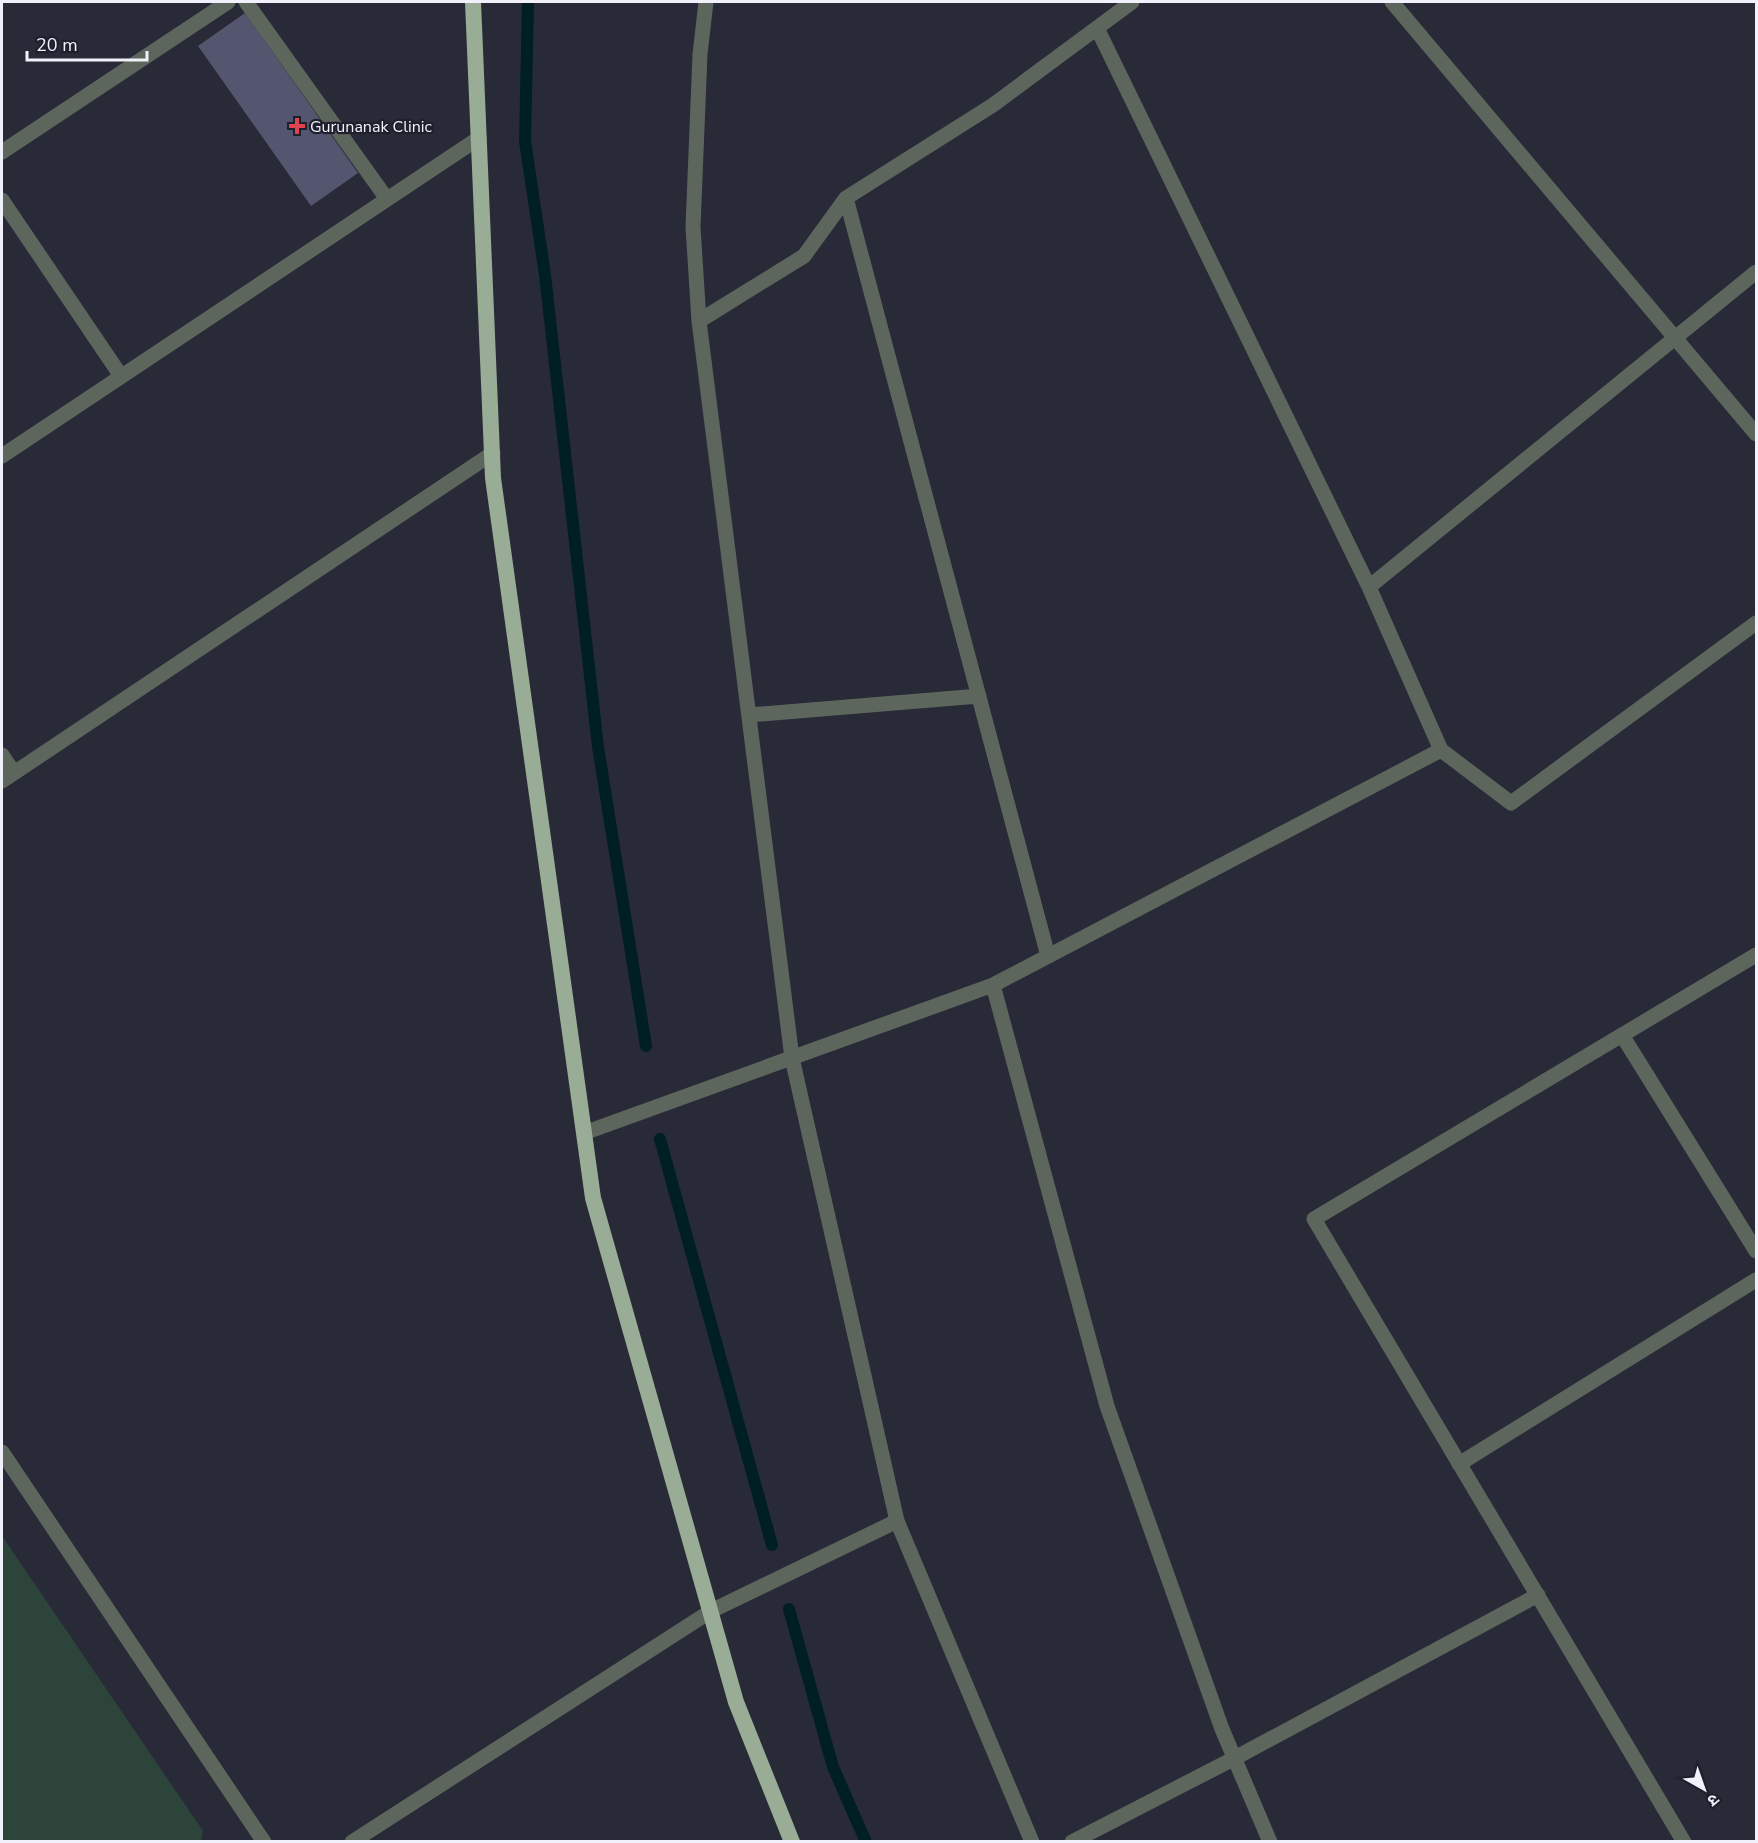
<svg xmlns="http://www.w3.org/2000/svg" width="1758" height="1843" font-family="'Nunito Sans','Noto Sans Devanagari',sans-serif">
  <style>
    .green { fill: #2d443a }
    .lines { fill: none; stroke-linecap: round; stroke-linejoin: round }
    .stream { stroke: #001f23; stroke-width: 12 }
    .building { fill: #54556e }
    .minor { stroke: #5d665d; stroke-width: 15 }
    .trunk { stroke: #98ac96; stroke-width: 16 }
    .health-dot { fill: #e0444e; stroke: #1f202d; stroke-width: 2 }
    .labels { text-anchor: middle; stroke-width: 4.5; stroke-linejoin: round; paint-order: stroke }
    .poi-label { font-size: 16px; fill: #f0f1fa; stroke: #1f202d; text-anchor: start }
  </style>
  <rect width="100%" height="100%" fill="#292a37"/>
  <path class="green" d="M2,1536L203,1831L201,1841H2Z"/>
  <g class="lines">
    <path class="stream" d="M528,2L525,141L545,275L598,747L646,1046
      M660,1139L772,1545
      M789,1609L833,1767L866,1842"/>
  </g>
  <path class="building" d="M245,13L358,173L311,206L198,46Z"/>
  <g class="lines">
    <path class="minor" d="M246,2L387,199
      M1392,2L1756,434
      M1097,28L1369,587L1441,750L1511,803L1756,623
      M2,152L228,2
      M846,198L1048,956
      M2,200L121,376
      M699,321L693,227L700,54L706,2
      M2,456L479,138
      M1369,587L1756,272
      M749,715L979,696
      M2,755L14,773
      M2,781L493,453
      M993,985L1107,1406L1222,1729L1270,1842
      M1622,1035L1756,1251
      M584,1133L993,985L1441,750
      M2,1452L264,1842
      M1459,1464L1756,1280
      M352,1842L711,1611L897,1521
      M1032,1842L897,1521L792,1058L699,321L804,256L846,198L993,105L1132,2
      M1072,1842L1235,1758L1538,1595
      M1684,1842L1314,1219L1756,955"/>
    <path class="trunk" d="M473,2L493,478L593,1198L736,1702L792,1842"/>
  </g>
  <path class="health-dot" d="M294 117h6v6h6v6h-6v6h-6v-6h-6v-6h6z"/>
  <g class="labels">
    <g class="poi-label">
      <text x="310" y="132">Gurunanak Clinic</text>
    </g>
  </g>
  <rect width="1758" height="1843" fill="none" stroke="#f0f1fa" stroke-width="6"/>
  <g transform="translate(1704 1789) rotate(140)" stroke="#1f202d" stroke-width="4.5" paint-order="stroke">
  <path d="M0-4.5L10 22L0 15L-10 22Z" fill="#f0f1fa"/>
  <text y="-9" font-size="16" font-weight="bold" text-anchor="middle" fill="#f0f1fa">उ</text>
  </g>
  <path d="M27 51v9h120v-9" fill="none" stroke="#f0f1fa" stroke-width="3"/>
  <text x="36" y="51" font-size="18" fill="#f0f1fa" stroke="#1f202d" stroke-width="4.5" paint-order="stroke">20 m</text>
</svg>
